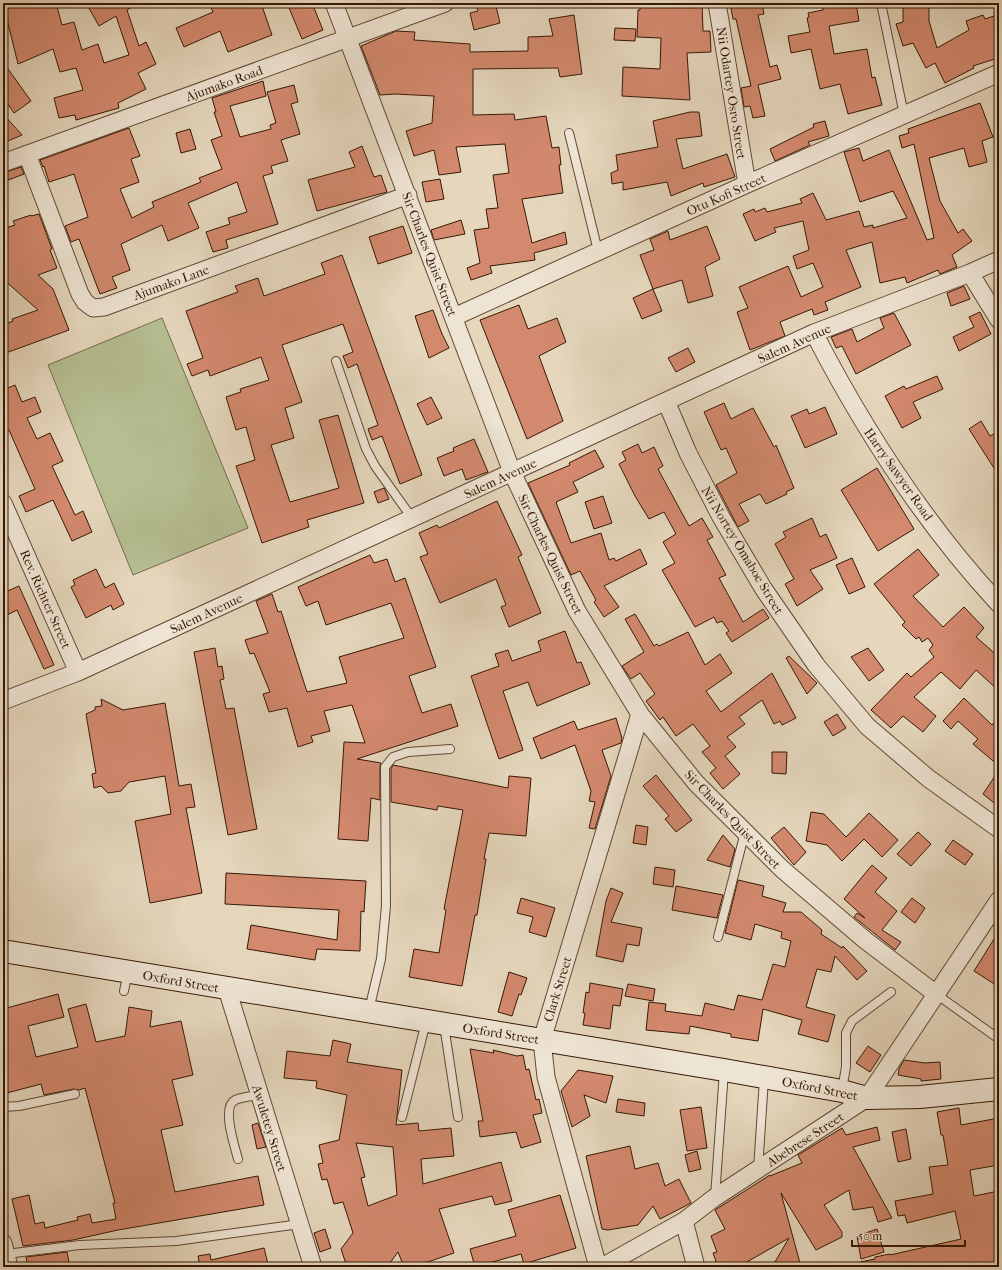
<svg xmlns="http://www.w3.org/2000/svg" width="1002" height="1270" font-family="'IM FELL French Canon',serif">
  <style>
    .green { fill: #b5be91; stroke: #766b4a }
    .building { fill: #d3896e; stroke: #371804; fill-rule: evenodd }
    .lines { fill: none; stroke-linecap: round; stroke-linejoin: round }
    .service-casing { stroke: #624832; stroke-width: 10 }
    .minor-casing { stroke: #624832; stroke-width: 19 }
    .secondary-casing { stroke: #371804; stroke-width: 24 }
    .service { stroke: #eee4d3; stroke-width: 8 }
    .minor { stroke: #eee4d3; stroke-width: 17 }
    .secondary { stroke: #eee4d3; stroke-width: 22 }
    .labels { text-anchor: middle; stroke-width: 3; stroke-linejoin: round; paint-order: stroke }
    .street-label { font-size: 13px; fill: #371804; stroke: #eee4d3 }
  </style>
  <rect width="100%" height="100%" fill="#e5d6bc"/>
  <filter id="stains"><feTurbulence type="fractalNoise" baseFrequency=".005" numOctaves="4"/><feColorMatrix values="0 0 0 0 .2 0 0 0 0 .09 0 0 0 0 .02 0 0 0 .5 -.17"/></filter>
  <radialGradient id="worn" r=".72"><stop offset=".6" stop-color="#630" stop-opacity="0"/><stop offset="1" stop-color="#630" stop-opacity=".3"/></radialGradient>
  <path class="green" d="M162,318L248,528L133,575L48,365Z"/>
  <path class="building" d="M3,3H56L62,25L74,22L82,50L98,44L104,63L129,55L116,16L99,26L86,3H139L127,10L139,46L146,42L156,64L138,73L146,89L118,103L119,108L76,120L75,115L59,118L54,98L83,90L76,68L60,72L53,49L18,64Z
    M209,3H261L272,35L228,52L220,31L184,47L176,28L213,12Z
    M287,3H312L323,30L302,39Z
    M476,3H491V7L496,6L500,23L474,30L470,13L478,11Z
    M640,3H702L703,31H710L711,52L687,53L690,100L622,96L623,67L660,69L661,38L637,37L638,10H640Z
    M730,3H762L764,14L758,15L770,67L777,65L781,79L758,85L765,116L753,118L750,106L744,107L741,88L751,86L736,19H733Z
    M822,3H856L859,21L829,26L834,54L867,49L872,78L875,77L882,105L848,114L840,84L820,89L811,49L791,53L788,36L810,32L807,18L809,17L808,13L823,10Z
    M903,3H929V21L937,48L969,30L966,21L983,15L985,19L994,16L999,30V48L995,49L998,58L973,66L974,68L945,83L935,63L926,68L913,43L903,46L896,24L903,22Z
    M574,15L582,74L560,77L558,68L473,69V115L514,114L515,120L546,116L552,148L559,147L561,165H559L563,193L522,199L532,243L565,232L567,244L534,253L535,260L490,266L492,273L471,280L467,268L480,263L474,230L489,228L486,209L498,208L493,175L509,173L505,144L456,147L461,172L439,175L434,150L414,156L406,131L432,123L434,96L395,94L380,95L361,46L396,31L415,32L414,40L470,44V52L528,51V37L553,36L549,19Z
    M615,28L636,29L635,41L614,40Z
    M3,62L31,101L14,113L3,97Z
    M263,81L266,96L230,106L240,137L271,129L270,125L276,123L267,92L294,85L298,102L291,104L300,134L281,140L288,161L271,166L273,173L263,176L278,224L226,240L228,248L213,252L206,232L230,224L228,218L247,212L237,182L188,203L199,228L168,241L162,225L121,244L130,270L112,277L117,288L100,294L79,239L71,242L65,226L88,217L74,174L49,182L44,166L43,167L40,160L129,128L140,156L131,159L139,182L120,189L132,218L154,207L152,202L201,182L199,178L222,169L211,140L222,136L214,112H216L212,98Z
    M980,103L993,137L982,141L987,162L969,167L964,148L929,158L940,201L958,233L963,229L972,241L952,255L957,267L940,274L938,270L907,283L905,277L880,283L872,242L846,250L861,287L825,302L828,310L814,315L812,309L780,322L785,336L750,350L737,312L748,308L739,287L788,266L801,297L823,287L813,263L797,269L793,256L809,250L803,221L774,228L776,232L755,241L743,214L754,209L755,212L765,208L767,212L802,203L800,199L813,193L826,220L859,211L864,227L873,225V228L907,218L893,191L860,202L844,152L859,148L863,161L889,150L927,240L934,238L914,144L902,148L899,136L909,133L908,129Z
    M690,112H699L702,136L676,139L683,169L727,154L735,177L704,187L703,183L671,196L667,182L623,190V182L612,184L611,173L618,170L616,155L658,147L653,121Z
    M3,114L22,135L3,143Z
    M825,121L829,136L808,142L810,145L775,161L770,149L814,127L813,124Z
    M190,129L196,149L181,153L176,133Z
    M362,146L374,177L381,175L387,192L317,211L308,180L355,167L349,152Z
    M21,167L24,174L3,182V173Z
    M440,179L444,199L426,202L422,182Z
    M39,214L52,249L50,250L57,268L38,275L53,289L69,330L3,354V325L13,321L12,319L38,310L3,279V229L15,225L13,221L31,215V216Z
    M461,220L465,234L434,240L431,230Z
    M403,226L412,253L378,264L369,237Z
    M707,226L720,259L705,267L713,296L688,303L682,280L653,289L640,255L654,250L650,239L668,231L670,240Z
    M342,255L422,475L400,484L382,436L372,440L368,429L378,425L357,364L348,368L343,356L353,352L343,324L282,345L302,402L285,408L294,438L271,445L290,502L339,488L319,420L338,415L364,503L307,520L309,527L262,543L236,466L255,460L246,427L236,430L226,397L241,392L240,389L269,380L261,357L210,376L208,370L192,376L187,364L203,358L186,311L238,292L235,286L258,278L264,296L325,274L321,263Z
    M964,286L970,299L951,306L947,293Z
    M653,289L662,311L642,319L633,298Z
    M519,305L528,329L557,318L566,342L539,356L563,421L527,439L480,320Z
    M433,310L442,334L449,348L429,358L415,316Z
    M980,312L991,334L959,351L953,337L974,327L969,317Z
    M894,313L911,345L856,374L842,346L836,348L831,337L852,329L857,342L884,328L880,318Z
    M688,348L695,362L676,372L668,358Z
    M937,376L943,389L913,402L921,418L902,428L885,396L904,386L906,389Z
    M15,385L22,402L35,397L41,412L27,418L37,439L50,433L63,461L52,466L75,515L83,511L92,532L72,541L53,500L26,512L19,496L35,489L9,430L3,432V390Z
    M431,397L442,418L427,425L417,404Z
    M724,403L731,419L753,408L774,447L776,445L794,488L786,492L787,494L766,504L760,494L739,504L749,521L738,527L716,485L737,473L726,448L721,450L704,412Z
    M825,407L837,434L805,448L791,416L807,409L809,414Z
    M981,421L990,436L994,434L999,441V476L969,429Z
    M474,439L488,472L466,480L462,469L444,476L437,458L454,451L453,448Z
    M638,444L642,453L654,447L663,466L658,469L689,526L702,518L713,537L707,540L726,575L719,578L743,622L763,609L769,618L732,642L726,633L729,631L722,621L717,623L714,617L695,627L662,570L675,563L663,542L676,534L664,512L649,519L635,496L619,464L626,460L622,452Z
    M595,450L604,467L573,482L578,492L556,502L571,543L601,533L609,560L614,558L616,561L640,549L647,564L604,586L619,607L604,617L594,602L596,600L580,571L571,575L528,483L570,465L569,463Z
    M877,468L914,529L878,551L841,490Z
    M384,488L389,499L378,503L374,492Z
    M603,496L612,523L594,529L585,502Z
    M497,501L522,555L518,557L541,613L509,627L501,607L506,605L496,579L440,603L420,557L428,554L419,533L437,525L439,528Z
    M812,518L820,537L826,534L837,558L810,570L823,589L797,606L785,584L794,579L775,544L786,537L783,532Z
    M918,549L939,575L913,596L943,627L964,607L984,628L976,637L999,657V691L976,670L960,689L941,672L914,697L936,716L923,732L903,716L891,728L871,710L907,673L911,677L934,657L929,650L933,645L928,638L922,642L919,637L916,639L902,625L905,622L874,584Z
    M370,555L374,563L387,559L395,582L405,578L436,667L409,676L422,713L451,704L458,726L357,759L381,763L380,767V800L371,798L368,841L338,839L344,742L365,743L352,705L324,711L330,731L311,736L313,742L298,747L287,708L269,712L263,694L270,692L254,653L250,654L245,640L268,633L256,601L272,594L278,612L281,611L307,692L347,683L339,657L404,638L391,603L326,625L318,601L306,606L298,587Z
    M852,558L865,587L849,594L836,565Z
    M96,569L105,588L114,583L124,604L113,610L111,605L86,618L71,587L75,585L73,580Z
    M19,586L54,665L44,669L17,610L3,617V593Z
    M635,614L654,646L657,644L659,646L688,632L705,665L720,654L732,673L706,691L721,712L772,673L796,718L782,725L780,721L774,724L762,700L739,717L745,724L727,737L736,747L725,756L740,774L723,789L710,773L716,768L702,752L710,746L693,724L676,736L663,717L660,720L646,701L655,694L640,673L631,679L622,666L644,652L625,619Z
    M565,631L577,663L581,662L590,684L537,706L528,682L503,691L523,750L499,759L471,676L499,666L495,654L508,650L512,661L541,651L538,641Z
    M215,648L218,667L222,666L224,679L220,680L226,709L234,708L257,829L228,835L194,652Z
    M868,648L884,670L869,681L851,657Z
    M789,656L817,683L807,694L786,658Z
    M964,698L992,725L999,717V766L973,744L978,739L958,721L951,729L943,721Z
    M101,699L123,710L165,703L179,786L191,784L195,807L186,808L202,893L150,903L135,821L171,814L165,776L129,782L121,791L108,793L101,786L94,788L92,774L96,773L86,714L95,710V707L102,706Z
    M837,714L846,728L833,736L824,722Z
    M616,718L622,738L621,743L602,750L611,776L595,829L589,828L595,802L589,801L591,791L575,745L541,759L533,738L574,721L578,730Z
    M772,752H787L786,774L772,773Z
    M393,765L508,788L509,776L531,778L526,836L489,833L484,859H486L477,915H475L462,986L409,977L414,949L439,953L446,910L444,909L463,810L438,806L437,810L391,802V769Z
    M999,770V807L983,794Z
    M656,775L692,820L676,832L665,819L669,816L643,786Z
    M811,812L824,814L846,837L869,813L898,840L882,857L864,839L842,861L827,845L806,841Z
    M636,825L648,827L646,845L633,843Z
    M784,827L806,852L794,865L771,838Z
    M918,832L931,844L911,866L897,854Z
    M723,835L735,849L730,867L707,860Z
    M953,840L973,854L965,865L945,851Z
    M872,865L887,878L875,892L897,911L882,930L901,942L895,950L854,917L857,913L865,918L844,899Z
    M655,867L675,870L673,887L653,884Z
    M226,873L366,881L364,912L361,911L360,951L317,949L315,960L247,949L251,925L337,940L339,910L225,904Z
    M738,880L764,886L762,896L786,903L783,912H801L822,930L821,934L842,948L843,946L867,971L857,980L835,956L831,972L817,969L806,1007L835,1015L828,1042L798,1034L802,1020L763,1009L758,1041L731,1037V1034L690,1026L689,1034L646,1030L649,1002L666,1004L665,1011L702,1016L705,1003L734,1010L738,995L762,1000L773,964L785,967L791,941L781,938L782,932L755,924L751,940L725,933Z
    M676,886L723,895L717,918L672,910Z
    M611,888L623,893L611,922L642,928L639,946L627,944L623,962L596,956L606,901Z
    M521,898L555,908L546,937L529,932L533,917L517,913Z
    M912,898L925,908L915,923L901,912Z
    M999,931V987L974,971Z
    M509,972L527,978L521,995L519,994L512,1016L498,1012Z
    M590,983L623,989L620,1006L613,1005L610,1029L583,1025L585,1013H583L586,992L589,993Z
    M628,984L655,989L653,1001L625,996Z
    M58,994L64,1017L28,1026L36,1057L78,1047L68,1009L86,1004L96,1042L125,1036L129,1007L152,1011L150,1027L181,1021L193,1075L172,1080L183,1125L161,1130L175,1192L258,1176L264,1205L118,1230L73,1240L23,1246L12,1199L29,1195L35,1224L44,1222L45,1228L78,1220L77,1217L90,1214L92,1223L116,1219L113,1203H115L85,1088L79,1090L74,1089L44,1095L41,1084L3,1094V1009Z
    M333,1040L351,1044L347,1062L402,1070L396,1125L418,1123L419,1131L451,1128L454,1156L421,1159L423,1184L501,1162L512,1201L495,1205L492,1196L439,1209L454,1253L413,1267H404L398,1252L387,1267H347L341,1249L353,1233L343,1202L334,1204L327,1179L322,1180L318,1164L323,1163L319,1145L339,1140L347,1095L316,1088L317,1081L284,1078L287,1051L330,1056ZM356,1143L393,1147L397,1195L368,1206L361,1178L365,1177Z
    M868,1046L881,1055L870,1072L856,1063Z
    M470,1049L494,1053L493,1050L517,1056L523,1055L526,1070L529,1069L536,1100L539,1099L542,1113L533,1115L541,1142L521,1148L516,1132L480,1137L478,1121H483Z
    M904,1060L925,1063L940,1062L941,1079L921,1081V1079L898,1075L899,1069Z
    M578,1070L613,1076L606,1103L584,1095L590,1116L572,1127L561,1091Z
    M618,1099L645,1103L644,1116L616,1112Z
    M701,1107L707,1148L687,1151L680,1110Z
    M959,1108L961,1125L999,1118V1165L970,1170L974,1196L999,1191V1267H860V1262L875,1259V1257L890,1254V1255L961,1239L955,1211L907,1223L905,1215L898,1216L895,1201L933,1194L929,1167L948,1165L943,1135H941L937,1112Z
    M258,1123L266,1147L257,1149L252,1125Z
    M877,1127L880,1140L853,1147L892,1218L878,1222L873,1207L853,1210L849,1190L824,1205L842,1232V1237L816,1250L781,1193L801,1267H772L789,1238L738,1267H718L713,1253L717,1252L711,1236L725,1229L715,1210L770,1175V1176L802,1163L798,1155L842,1128L846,1135Z
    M906,1129L911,1159L898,1162L892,1132Z
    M630,1146L635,1169L658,1163L665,1186L679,1179L691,1203L660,1219L653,1206L638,1225L608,1230L602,1229L586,1156Z
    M697,1151L701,1169L689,1172L685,1155Z
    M560,1195L576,1248L524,1264L521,1254L475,1267L470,1249L516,1236L508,1210Z
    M325,1229L331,1248L320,1252L314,1233Z
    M877,1229L884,1252L861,1259L857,1236Z
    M264,1248L268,1264L265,1265L266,1267H200L198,1256L210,1254L211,1260Z
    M67,1252L70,1267H28L26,1257Z"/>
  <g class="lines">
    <g class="service-casing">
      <path id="service" d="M881,3L904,115
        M569,133L598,251
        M336,361L366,449L375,466L412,518
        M718,937L745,832
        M124,991L128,972
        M936,994L999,1039
        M369,1010L381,959L386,906L385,767L393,757L408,752L450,749
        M444,1025L458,1117
        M842,1090L846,1067V1033L852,1021L891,992
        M3,1107L19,1106L75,1094
        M402,1117L426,1022
        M238,1159C235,1147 221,1107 235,1100C242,1097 253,1096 260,1095
        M758,1169L764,1079
        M715,1197L724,1071
        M6,1254L80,1245L176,1241L300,1224"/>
    </g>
    <g class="minor-casing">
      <path id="minor" d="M334,3L512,472L577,611L640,714L696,783L782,869L865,940L936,994
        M717,3L747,184
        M27,154L80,294L85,302L93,308L104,307L408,195
        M3,163L445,3
        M970,273L999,320
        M454,317L747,184L999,73
        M814,333C864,430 924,523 999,604
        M666,401L688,453L721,517L763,588L816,665L867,726L928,778L999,829
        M3,503L78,672
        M3,701L78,672L814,333L970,273L999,260
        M227,989L313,1267
        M684,1221L696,1267
        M3,1243L9,1267
        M598,1267L546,1077L542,1040L640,714
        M602,1267L684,1221L714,1198L867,1098L999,900"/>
    </g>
    <g class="secondary-casing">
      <path id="secondary" d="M3,951L724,1070L842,1091L867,1098L920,1097L999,1089"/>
    </g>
    <use href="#service" class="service"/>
    <use href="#minor" class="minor"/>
    <use href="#secondary" class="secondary"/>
  </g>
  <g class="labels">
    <g class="street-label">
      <text transform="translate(224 83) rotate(-20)" y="5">Ajumako Road</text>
      <text transform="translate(732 93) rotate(81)" y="5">Nii Odartey Osro Street</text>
      <text transform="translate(726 194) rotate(-24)" y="5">Otu Kofi Street</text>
      <text transform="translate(430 254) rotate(69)" y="5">Sir Charles Quist Street</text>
      <text transform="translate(171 282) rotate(-20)" y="5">Ajumako Lane</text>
      <text transform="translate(794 343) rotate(-24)" y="5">Salem Avenue</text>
      <text transform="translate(899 474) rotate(55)" y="5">Harry Sawyer Road</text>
      <text transform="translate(500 478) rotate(-25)" y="5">Salem Avenue</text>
      <text transform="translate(743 550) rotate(59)" y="5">Nii Nortey Omaboe Street</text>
      <text transform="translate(551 554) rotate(64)" y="5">Sir Charles Quist Street</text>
      <text transform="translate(46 599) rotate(66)" y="5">Rev. Richter Street</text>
      <text transform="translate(206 613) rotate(-25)" y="5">Salem Avenue</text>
      <text transform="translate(733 819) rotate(46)" y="5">Sir Charles Quist Street</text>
      <text transform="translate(181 981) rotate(10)" y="5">Oxford Street</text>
      <text transform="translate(557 989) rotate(-73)" y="5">Clark Street</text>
      <text transform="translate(501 1033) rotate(9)" y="5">Oxford Street</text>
      <text transform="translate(820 1088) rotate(11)" y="5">Oxford Street</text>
      <text transform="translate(270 1128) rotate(73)" y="5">Awuletey Street</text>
      <text transform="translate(805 1139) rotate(-33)" y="5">Abebrese Street</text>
    </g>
  </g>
  <rect width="1002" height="1270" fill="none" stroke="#e5d6bc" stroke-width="16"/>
  <rect x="4" y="4" width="994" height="1262" fill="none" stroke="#371804" stroke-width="2"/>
  <rect x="8" y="8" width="986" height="1254" fill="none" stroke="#371804"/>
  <path d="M852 1240v6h113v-6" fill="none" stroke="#371804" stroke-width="2"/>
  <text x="858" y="1240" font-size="12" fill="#371804" stroke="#eee4d3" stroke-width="3" paint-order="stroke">50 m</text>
  <rect width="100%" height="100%" filter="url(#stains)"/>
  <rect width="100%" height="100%" fill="url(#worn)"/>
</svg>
